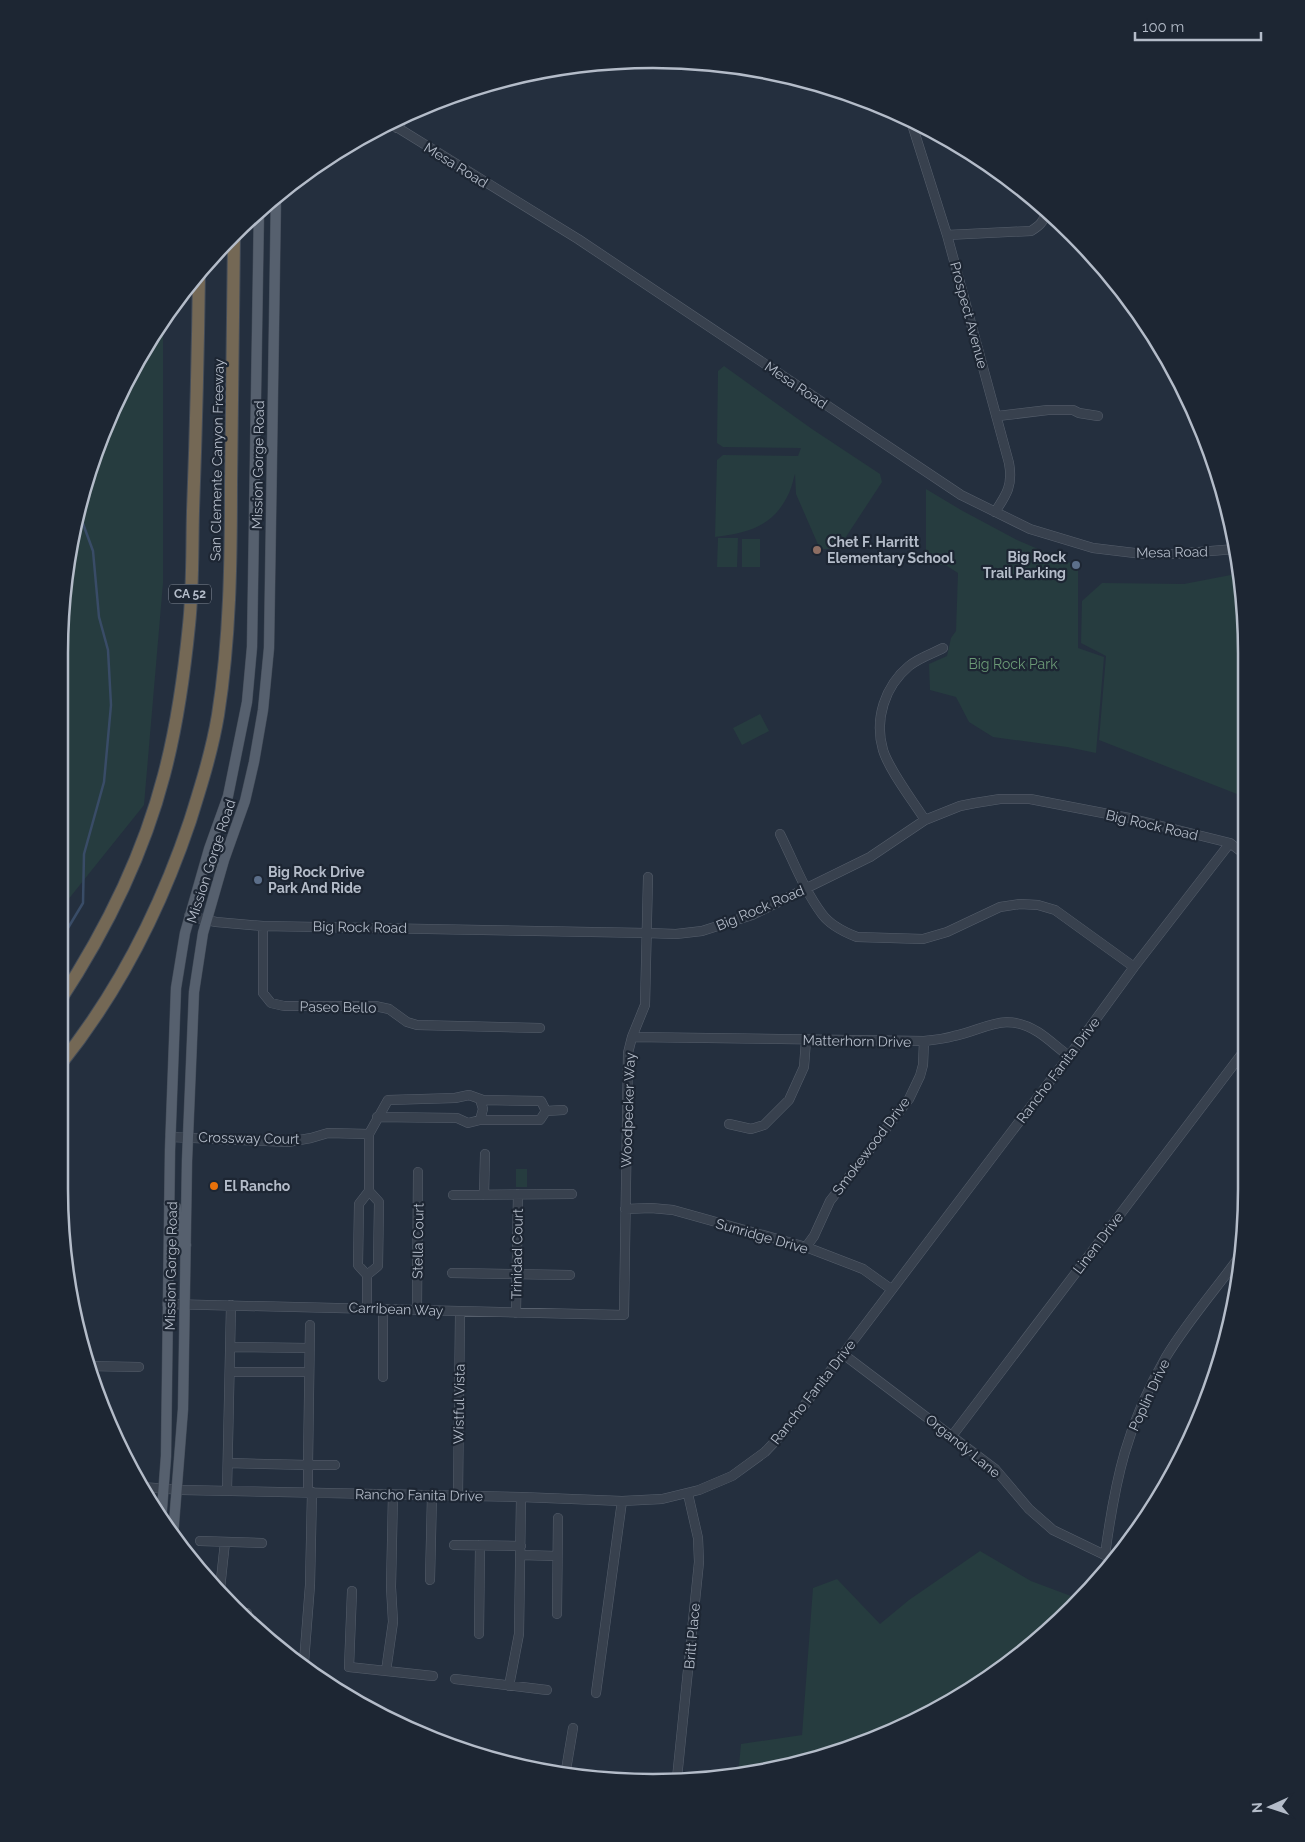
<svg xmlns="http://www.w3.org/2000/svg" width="1305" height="1842" font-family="Raleway,sans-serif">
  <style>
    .green { fill: #263c3f }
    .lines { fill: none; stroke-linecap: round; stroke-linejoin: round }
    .stream { stroke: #394c67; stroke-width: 2.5 }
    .minor-casing { stroke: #565f6c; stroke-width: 10 }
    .major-casing { stroke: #414a57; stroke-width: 11 }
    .highway-casing { stroke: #434c59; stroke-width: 14 }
    .minor { stroke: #38414e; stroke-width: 9 }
    .major { stroke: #56606e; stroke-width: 10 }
    .highway { stroke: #746855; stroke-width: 12 }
    .education-dot { fill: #8d6e63; stroke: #1d2633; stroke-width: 2 }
    .service-dot { fill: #5c6f8a; stroke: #1d2633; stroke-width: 2 }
    .food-dot { fill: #e8710a; stroke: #1d2633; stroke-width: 2 }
    .labels { text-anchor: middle; stroke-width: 4.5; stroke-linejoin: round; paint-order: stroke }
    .shield { fill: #1d2633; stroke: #878f9c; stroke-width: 1 }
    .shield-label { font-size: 12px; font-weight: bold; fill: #b4bcc9 }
    .street-label { font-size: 14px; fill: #b4bcc9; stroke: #1d2633 }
    .poi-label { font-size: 14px; font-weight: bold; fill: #b4bcc9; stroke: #1d2633; text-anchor: start }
    .park-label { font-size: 14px; fill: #6b9a76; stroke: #1d2633 }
    .rim { fill: none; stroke: #b4bcc9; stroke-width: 2.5 }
  </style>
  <rect width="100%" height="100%" fill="#242f3e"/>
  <path class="green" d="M163,318V583L144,805L59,911V652L70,536L104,426L138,355Z
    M724,366L812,429L880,474L882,482L838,549H820L796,494L795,474C793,480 792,487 789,493C774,526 749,533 715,537L717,460L723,455L798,456L801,448L723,447L717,443L718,371Z
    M926,489L961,510L1017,540L1078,566V648L1104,657L1096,753L1067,747L993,737L969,722L956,697L930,690L929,664L947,656L951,638L956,631L958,573L947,566L926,562Z
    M718,538H738L737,567H717Z
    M742,539H760V567H742Z
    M1241,573V575L1242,796L1099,740L1106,656L1081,643L1082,601L1102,583L1184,584Z
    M760,714L769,731L742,745L733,728Z
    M516,1169H527V1187H516Z
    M980,1551L1031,1581L1079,1599L1044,1636L915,1722L843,1752L738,1776L741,1744L802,1735L813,1588L837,1579L880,1624L909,1600Z"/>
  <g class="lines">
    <path class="stream" d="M59,943L83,903L84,854L104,782L111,705L108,650L99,617L93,551L78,510"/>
    <g class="minor-casing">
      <path id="minor" d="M910,118L947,235L1009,463C1013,485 1007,494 995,512
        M390,123L578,239L961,495L1030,529L1093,548L1143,554H1174L1235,549
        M397,128L405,116
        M947,235L1031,231C1039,226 1044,222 1046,212
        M998,416L1048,410H1073L1079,413L1098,416
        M925,820C913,801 889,770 883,750C874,719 885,686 909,666C920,657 932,654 943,648
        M780,834C793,860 804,890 822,914C830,925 844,932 857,937L923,939L947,932L1000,907L1020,904L1038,905L1055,910L1134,967
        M189,916L216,922L263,926L647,933L676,934L702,931L752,915L870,857L925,820L960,806L975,803L1000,799H1030L1129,818L1230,843L1243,853
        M263,926V993L271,1003L284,1006H375L389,1009L407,1022L417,1025L540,1028
        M632,1037L924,1041C934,1040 944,1039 954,1036C987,1029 1004,1011 1038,1032C1049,1039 1059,1049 1069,1056
        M480,1099L483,1109L480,1120
        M546,1111L563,1110
        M377,1117L457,1118L468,1123L480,1120H540L546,1111
        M729,1124L751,1129L764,1125L789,1100L804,1067L806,1040
        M170,1137L288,1142L311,1138L328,1133L369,1134
        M453,1195L572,1194
        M484,1195L485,1154
        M625,1209L651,1208L673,1210L806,1247L863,1269L891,1289
        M806,1247L814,1236L830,1201L909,1099L920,1076L923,1065L924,1041
        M452,1273L570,1275
        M367,1275L378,1266L379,1202L369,1191
        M167,1304L624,1315L628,1053L632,1037L645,1005L648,877
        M367,1308V1275L358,1265L359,1204L369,1191V1134L388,1100L455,1098L469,1095L483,1100L541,1101L546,1111
        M417,1310L418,1172
        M516,1313L518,1194
        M310,1325L308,1465H335
        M230,1347L309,1348
        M843,1354L995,1469L1029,1509L1053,1530L1115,1560
        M87,1366L139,1367
        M230,1372H309
        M383,1377V1309
        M952,1436L1244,1051
        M228,1463L308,1465V1492
        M142,1487L182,1490L521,1497L622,1501L662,1499L699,1490L732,1476L765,1452L784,1432L1069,1056L1134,967L1230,843
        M227,1491L231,1305
        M458,1496L460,1312
        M200,1541L262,1543
        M454,1545L521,1546
        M520,1555L557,1556
        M1105,1555C1115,1480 1127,1424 1166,1357C1187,1322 1216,1289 1240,1256
        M430,1580L432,1495
        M220,1589L225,1542
        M352,1591L349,1667L433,1676
        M241,1613H247
        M557,1614L558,1518
        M479,1634L480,1545
        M304,1662L310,1585L312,1492
        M386,1671L393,1622L391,1587L393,1494
        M455,1679L547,1690
        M509,1686L519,1634L521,1497
        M596,1693L622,1501
        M565,1776L573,1728
        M677,1778L699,1562L698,1538L688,1494"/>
    </g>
    <g class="major-casing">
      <path id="major" d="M169,1204L176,1207L177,1239L180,1243L186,1245
        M161,1522L166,1456L170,1150L176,988L185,933L209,849L228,796L247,702L252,647L259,208
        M173,1536L183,1409L187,1161L194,992L203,933L224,860L245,801L254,762L263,710L269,648L276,195"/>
    </g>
    <g class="highway-casing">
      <path id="highway" d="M59,1002C105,932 143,856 164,775C177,726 184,676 189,625C193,588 192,549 193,511C196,431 198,352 199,272
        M59,1066C118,993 160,910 190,821C201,786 212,751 218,715C230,639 231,561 231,484C232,401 233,318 234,235"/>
    </g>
    <use href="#minor" class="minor"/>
    <use href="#major" class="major"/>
    <use href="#highway" class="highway"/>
  </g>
  <circle class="education-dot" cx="817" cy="550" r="5"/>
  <g class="service-dot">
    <circle cx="1076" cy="565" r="5"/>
    <circle cx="258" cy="880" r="5"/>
  </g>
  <circle class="food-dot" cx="214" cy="1186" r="5"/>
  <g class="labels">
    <rect class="shield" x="169" y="584.5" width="42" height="19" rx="4"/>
    <g class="shield-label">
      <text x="190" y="598">CA 52</text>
    </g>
    <g class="street-label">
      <text transform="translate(456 165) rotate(32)" y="5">Mesa Road</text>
      <text transform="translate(969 315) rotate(75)" y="5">Prospect Avenue</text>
      <text transform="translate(796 385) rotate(34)" y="5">Mesa Road</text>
      <text transform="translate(217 460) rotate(-89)" y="5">San Clemente Canyon Freeway</text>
      <text transform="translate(258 465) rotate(-89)" y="5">Mission Gorge Road</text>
      <text transform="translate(1172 552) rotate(-1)" y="5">Mesa Road</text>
      <text transform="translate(1152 825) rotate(13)" y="5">Big Rock Road</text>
      <text transform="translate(211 861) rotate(-72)" y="5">Mission Gorge Road</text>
      <text transform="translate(760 908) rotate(-23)" y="5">Big Rock Road</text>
      <text transform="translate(360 927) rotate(1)" y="5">Big Rock Road</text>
      <text transform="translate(338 1007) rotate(1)" y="5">Paseo Bello</text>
      <text transform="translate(857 1041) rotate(1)" y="5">Matterhorn Drive</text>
      <text transform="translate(1058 1070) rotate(-53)" y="5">Rancho Fanita Drive</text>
      <text transform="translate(628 1110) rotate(-88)" y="5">Woodpecker Way</text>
      <text transform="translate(249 1138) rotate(1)" y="5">Crossway Court</text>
      <text transform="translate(871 1146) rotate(-53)" y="5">Smokewood Drive</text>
      <text transform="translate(762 1236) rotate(16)" y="5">Sunridge Drive</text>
      <text transform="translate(418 1241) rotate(-89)" y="5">Stella Court</text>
      <text transform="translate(1098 1243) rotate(-53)" y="5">Linen Drive</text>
      <text transform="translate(517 1254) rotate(-89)" y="5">Trinidad Court</text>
      <text transform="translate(171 1266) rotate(-89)" y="5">Mission Gorge Road</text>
      <text transform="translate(396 1309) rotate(2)" y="5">Carribean Way</text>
      <text transform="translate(813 1392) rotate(-52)" y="5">Rancho Fanita Drive</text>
      <text transform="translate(1149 1395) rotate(-65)" y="5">Poplin Drive</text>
      <text transform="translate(459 1404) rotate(-89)" y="5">Wistful Vista</text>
      <text transform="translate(963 1446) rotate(39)" y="5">Organdy Lane</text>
      <text transform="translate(419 1495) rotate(1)" y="5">Rancho Fanita Drive</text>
      <text transform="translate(692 1636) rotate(-85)" y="5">Britt Place</text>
    </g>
    <g class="poi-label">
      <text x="827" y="547">Chet F. Harritt<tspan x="827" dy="16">Elementary School</tspan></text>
      <text x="1066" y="562" text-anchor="end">Big Rock<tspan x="1066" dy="16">Trail Parking</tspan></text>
      <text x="268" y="877">Big Rock Drive<tspan x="268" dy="16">Park And Ride</tspan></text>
      <text x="224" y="1191">El Rancho</text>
    </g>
    <g class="park-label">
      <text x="1013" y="669">Big Rock Park</text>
    </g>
  </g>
  <path d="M0 0H1305V1842H0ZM653 68H653A585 585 0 0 1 1238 653V1189A585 585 0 0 1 653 1774H653A585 585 0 0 1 68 1189V653A585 585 0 0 1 653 68Z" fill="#1d2633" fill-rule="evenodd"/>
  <path class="rim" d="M653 68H653A585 585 0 0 1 1238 653V1189A585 585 0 0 1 653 1774H653A585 585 0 0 1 68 1189V653A585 585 0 0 1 653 68Z"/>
  <g transform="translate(1270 1807) rotate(267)" stroke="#1d2633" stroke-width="4" paint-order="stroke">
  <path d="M0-4L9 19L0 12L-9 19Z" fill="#b4bcc9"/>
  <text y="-8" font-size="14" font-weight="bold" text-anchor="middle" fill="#b4bcc9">N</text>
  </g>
  <path d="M1135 32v8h126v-8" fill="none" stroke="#b4bcc9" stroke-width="2.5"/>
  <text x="1142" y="32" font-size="15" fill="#b4bcc9" stroke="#1d2633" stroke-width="4" paint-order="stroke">100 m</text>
</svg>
